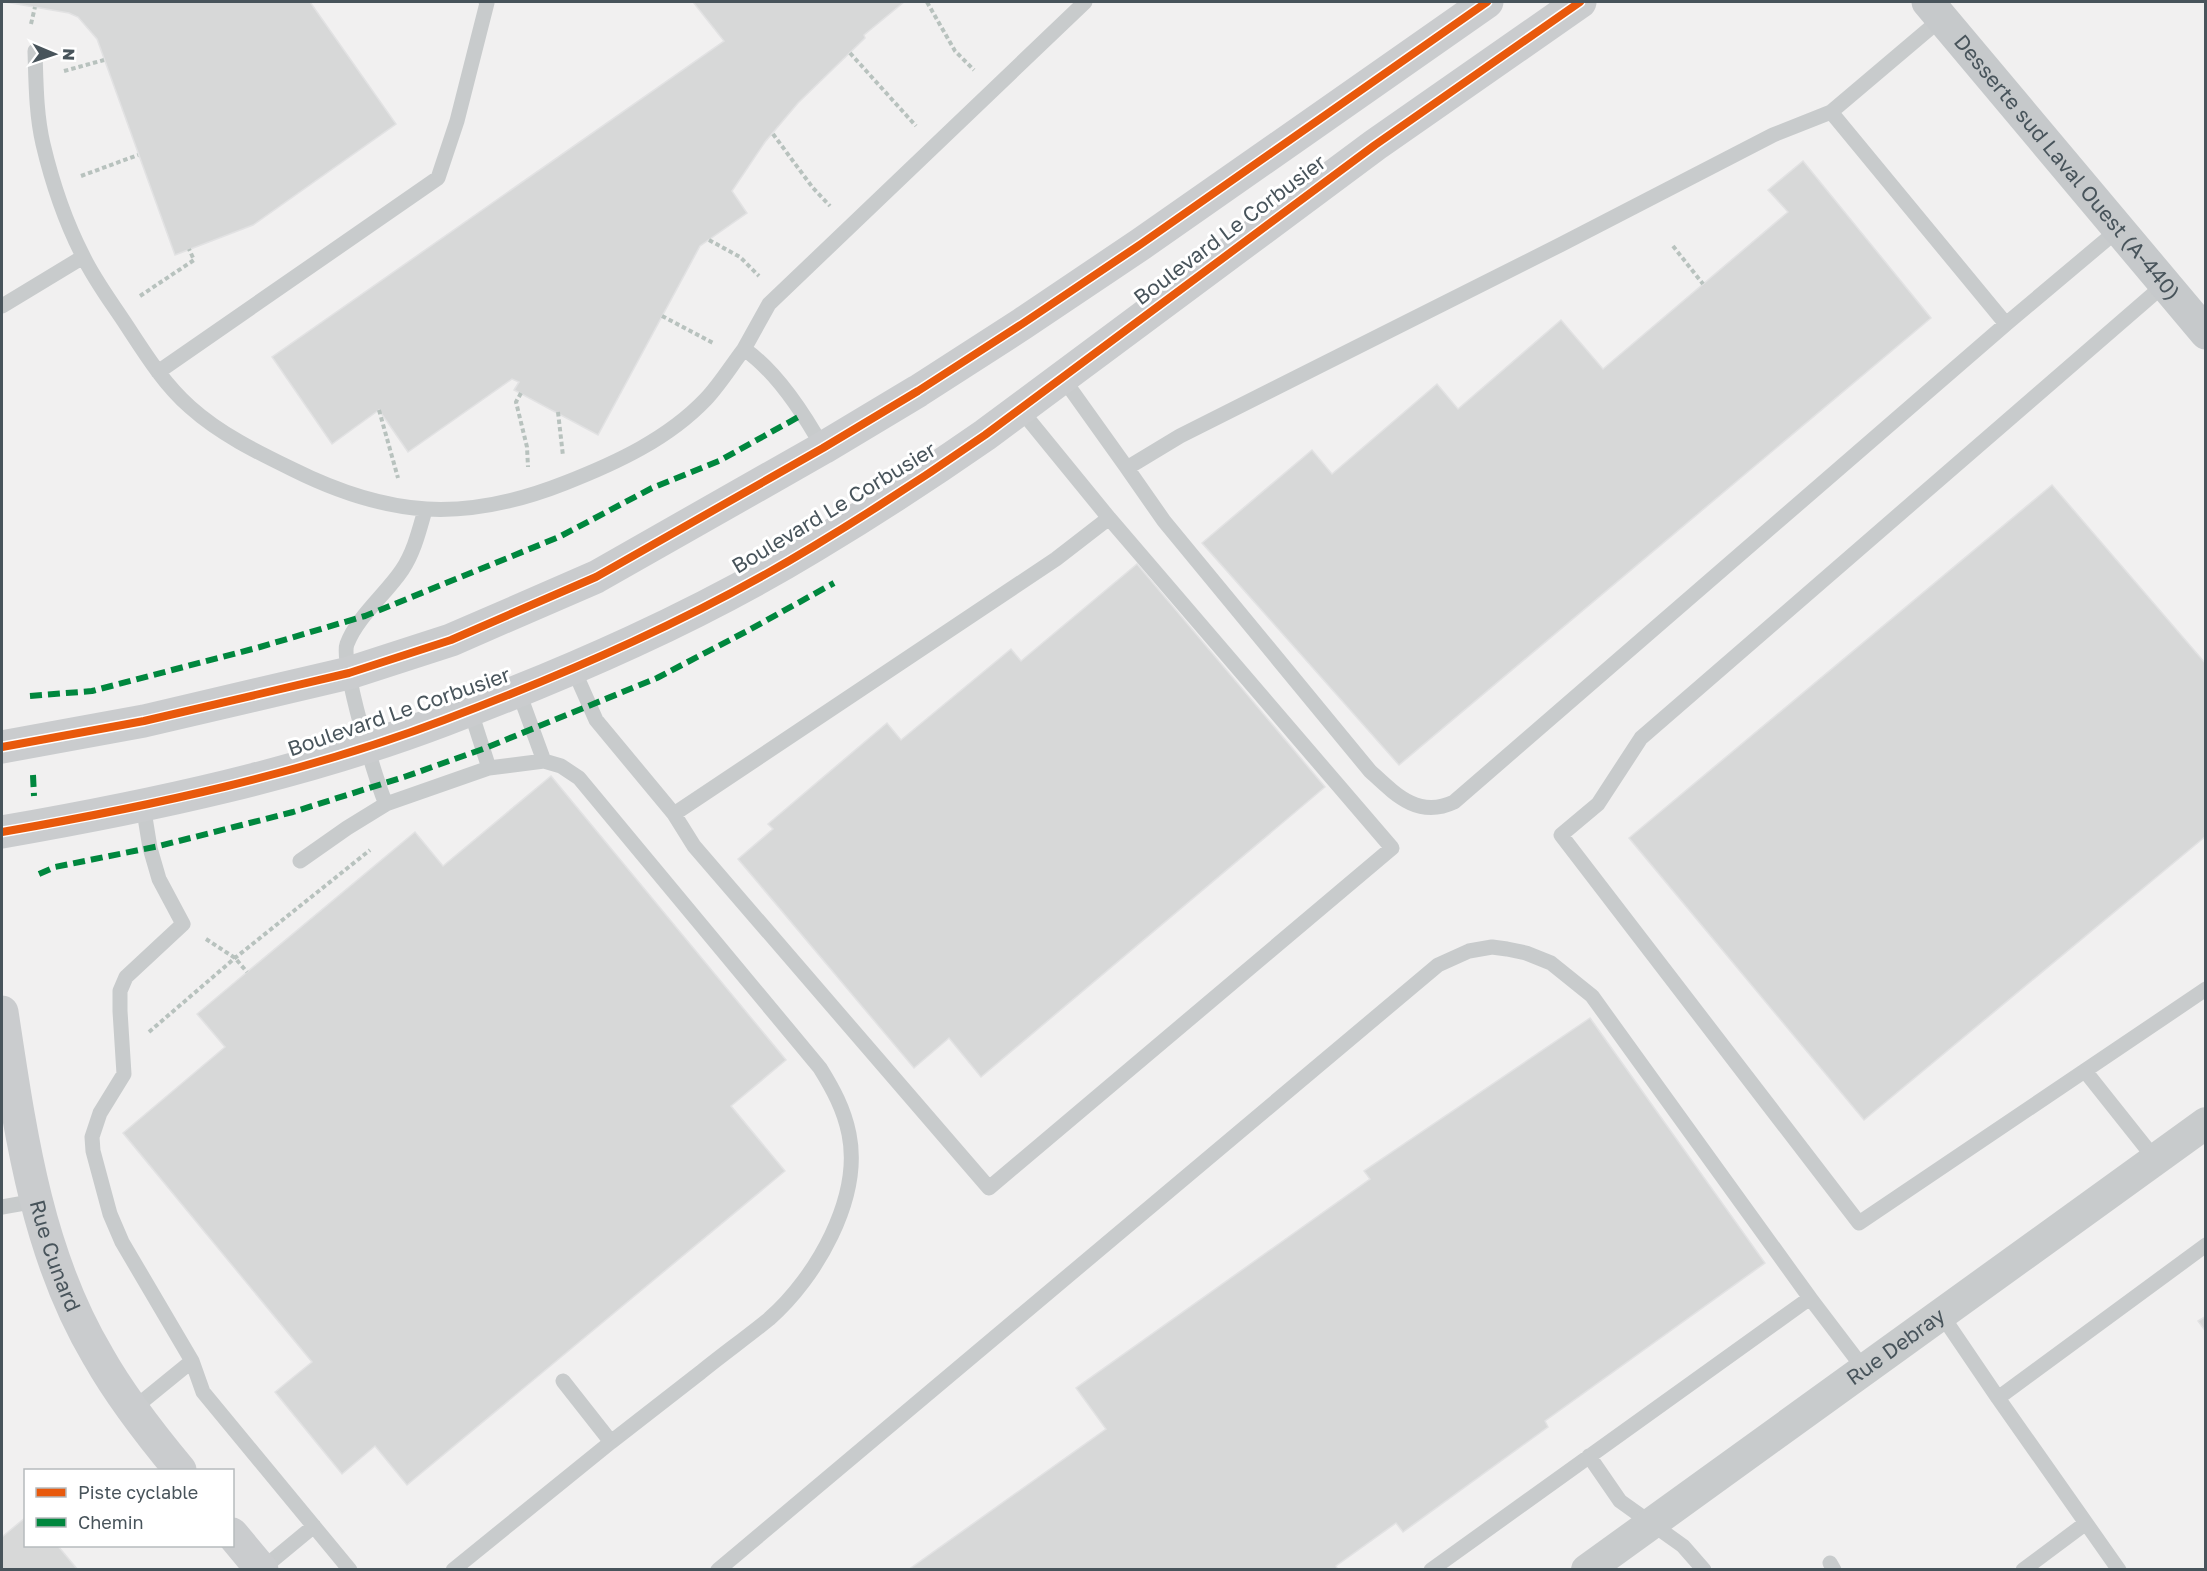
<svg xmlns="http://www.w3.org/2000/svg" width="2207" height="1571" font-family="'Golos Text',sans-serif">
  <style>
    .building { fill: #d7d8d8; stroke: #e2e2e3; stroke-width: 1.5 }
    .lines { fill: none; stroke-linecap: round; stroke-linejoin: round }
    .path { stroke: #b8c2be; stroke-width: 4; stroke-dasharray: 4.5 3; stroke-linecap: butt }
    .lane { stroke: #c8cbcc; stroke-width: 15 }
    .street { stroke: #c8cbcc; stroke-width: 32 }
    .secondary { stroke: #caccce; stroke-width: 33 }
    .primary { stroke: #c6c9cb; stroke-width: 33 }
    .quiet { stroke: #00873e; stroke-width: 6; stroke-dasharray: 12 6; stroke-linecap: butt }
    .cycleway-casing { stroke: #fff; stroke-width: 11 }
    .cycleway { stroke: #e8590c; stroke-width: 8 }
    .labels { text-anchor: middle; stroke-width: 6; stroke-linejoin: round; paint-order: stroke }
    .street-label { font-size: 21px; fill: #48545b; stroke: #fff }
  </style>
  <rect width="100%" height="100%" fill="#f1f0f0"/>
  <path class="building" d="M5,2H310L396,124L253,225L175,255L97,39L78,17L69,13Z
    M693,2H904L864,35L865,38L798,103L765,142L732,191L747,213L700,246L598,435L514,390L519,382L512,379L408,452L379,410L332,444L272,357L724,41Z
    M1803,161L1931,318L1399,765L1202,543L1312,450L1332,474L1437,384L1458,409L1561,320L1603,369L1788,212L1768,190Z
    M2052,485L2206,664V836L1864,1120L1629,838Z
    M1137,564L1325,787L981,1077L949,1038L914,1068L738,859L773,829L768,824L887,723L901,740L1011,649L1021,661Z
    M551,776L786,1060L731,1106L785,1171L407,1485L375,1446L342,1474L275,1392L312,1362L123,1133L225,1047L197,1014L247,972L415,832L443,866Z
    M1590,1018L1765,1263L1545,1421L1548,1427L1403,1532L1396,1523L1336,1566L1338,1570H908L1106,1429L1076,1388L1370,1179L1364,1171Z
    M2206,1316V1332L2198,1321Z
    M26,1517V1546H58L78,1570H2V1537Z"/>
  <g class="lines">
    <path class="path" d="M927,2L955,51L974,70
      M31,24L35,7
      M850,53L916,126
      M64,71L104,60
      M773,134L813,188L830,206
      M81,176L138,155
      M709,240L740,257L759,276
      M1673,246L1703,284
      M140,296L194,260L189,249
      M662,316L715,344
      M521,393L516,402L527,447L528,467
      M379,410L398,478
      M558,412L563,456
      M206,939L235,958L247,972
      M149,1032L235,958L370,850"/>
    <path class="lane" d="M1942,18L1831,112L2006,324L2119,229
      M35,51C36,82 36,114 43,144C52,182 65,221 83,256C95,281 112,303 127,326C146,355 164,384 190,407C220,434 257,452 292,469C388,517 464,523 565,483C616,463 668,439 706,399C720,384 731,366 744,349
      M2165,284L1641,738L1598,804L1561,835L1859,1223L2206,989
      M2,306L83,257
      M158,372L438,178L457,121L487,3L486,2
      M1062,377L1127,468L1180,436L1560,245L1773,135L1831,112
      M823,448C804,414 776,371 744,349L769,304L1085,2
      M1127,468L1164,521L1370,771C1395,794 1418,819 1454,802L2006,324
      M425,510C419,531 414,552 402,570C386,594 357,617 347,644C340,662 376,782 386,804L489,768L470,709
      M573,668L596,720L674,814L1056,559L1109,518L1020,409
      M518,690L544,761
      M489,768L544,761L561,766L579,778L820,1068C833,1089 844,1109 849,1134C862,1198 816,1278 769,1319C747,1337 723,1354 701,1372C671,1395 641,1419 611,1442
      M674,814L694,846L989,1188L1392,848L1109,518
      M300,861L347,828L386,804
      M2085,1071L2155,1159
      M2,1207L36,1201
      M1941,1314L1998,1398L2206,1245
      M192,1361L203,1392L350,1570
      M1998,1398L2119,1570
      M133,1409L192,1361L122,1242L110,1214L93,1151L92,1137L100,1113L124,1074L120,1011V991L126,977L183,924L159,879L150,848L143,805
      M1589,1456L1620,1501L1683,1546L1704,1570
      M1830,1563L1834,1570
      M262,1569L314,1526
      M453,1570L611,1442L563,1381
      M718,1570L1438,965L1469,951L1492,947L1507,949L1526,953L1551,963L1592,996L1810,1298
      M1431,1570L1810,1298L1864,1369
      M2023,1570L2086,1523"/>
    <path class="street" id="s1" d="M1587,1570L2206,1123"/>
    <g class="secondary">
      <path d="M2,747L144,721L349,673L451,640L596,577L823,448L918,391L1022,324L1141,244L1487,2"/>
      <path d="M2,832C151,806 302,774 444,720C571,672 697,617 814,546C872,511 929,474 985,435L1375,145L1580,2"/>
      <path id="s2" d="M2,1012C20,1130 36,1252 98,1356C121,1397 150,1434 180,1470"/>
      <path d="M232,1534L262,1570"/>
    </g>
    <path class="primary" id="s3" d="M1928,2L2206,333"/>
    <path class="quiet" d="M30,696L92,691L260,647L365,616L559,537L652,488L719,461L802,415
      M33,775L34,796
      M39,874L55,867L159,846L293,812L404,777L483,749L657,678L749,630L834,583"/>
    <g class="cycleway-casing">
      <path id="cycleway" d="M2,747L144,721L349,673L451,640L596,577L823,448L918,391L1022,324L1141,244L1487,2
        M2,832C151,806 302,774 444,720C571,672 697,617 814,546C872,511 929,474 985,435L1375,145L1580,2"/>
    </g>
    <use href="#cycleway" class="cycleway"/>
  </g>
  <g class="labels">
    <g class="street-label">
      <text dy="7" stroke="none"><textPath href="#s3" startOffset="216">Desserte sud Laval Ouest (A-440)</textPath></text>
      <text transform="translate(1230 230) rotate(-37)" y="7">Boulevard Le Corbusier</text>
      <text transform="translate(834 508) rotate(-31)" y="7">Boulevard Le Corbusier</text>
      <text transform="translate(399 712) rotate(-19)" y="7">Boulevard Le Corbusier</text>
      <text dy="7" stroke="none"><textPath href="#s2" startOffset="250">Rue Cunard</textPath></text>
      <text dy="7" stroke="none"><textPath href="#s1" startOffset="381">Rue Debray</textPath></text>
    </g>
  </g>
  <rect width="2207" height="1571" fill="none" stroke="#48545b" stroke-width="6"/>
  <rect x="24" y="1469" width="210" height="78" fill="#ffffff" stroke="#b6bbbd" stroke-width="1.5"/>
  <rect x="36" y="1488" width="30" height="9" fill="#e8590c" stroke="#b6bbbd" stroke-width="1.5"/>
  <text x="78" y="1499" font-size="18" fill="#48545b">Piste cyclable</text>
  <rect x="36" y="1518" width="30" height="9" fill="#00873e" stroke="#b6bbbd" stroke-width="1.5"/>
  <text x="78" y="1529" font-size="18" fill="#48545b">Chemin</text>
  <g transform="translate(54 54) rotate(92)" stroke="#ffffff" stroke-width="4.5" paint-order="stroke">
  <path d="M0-4.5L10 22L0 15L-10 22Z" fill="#48545b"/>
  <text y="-9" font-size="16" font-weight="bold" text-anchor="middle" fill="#48545b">N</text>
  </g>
</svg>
